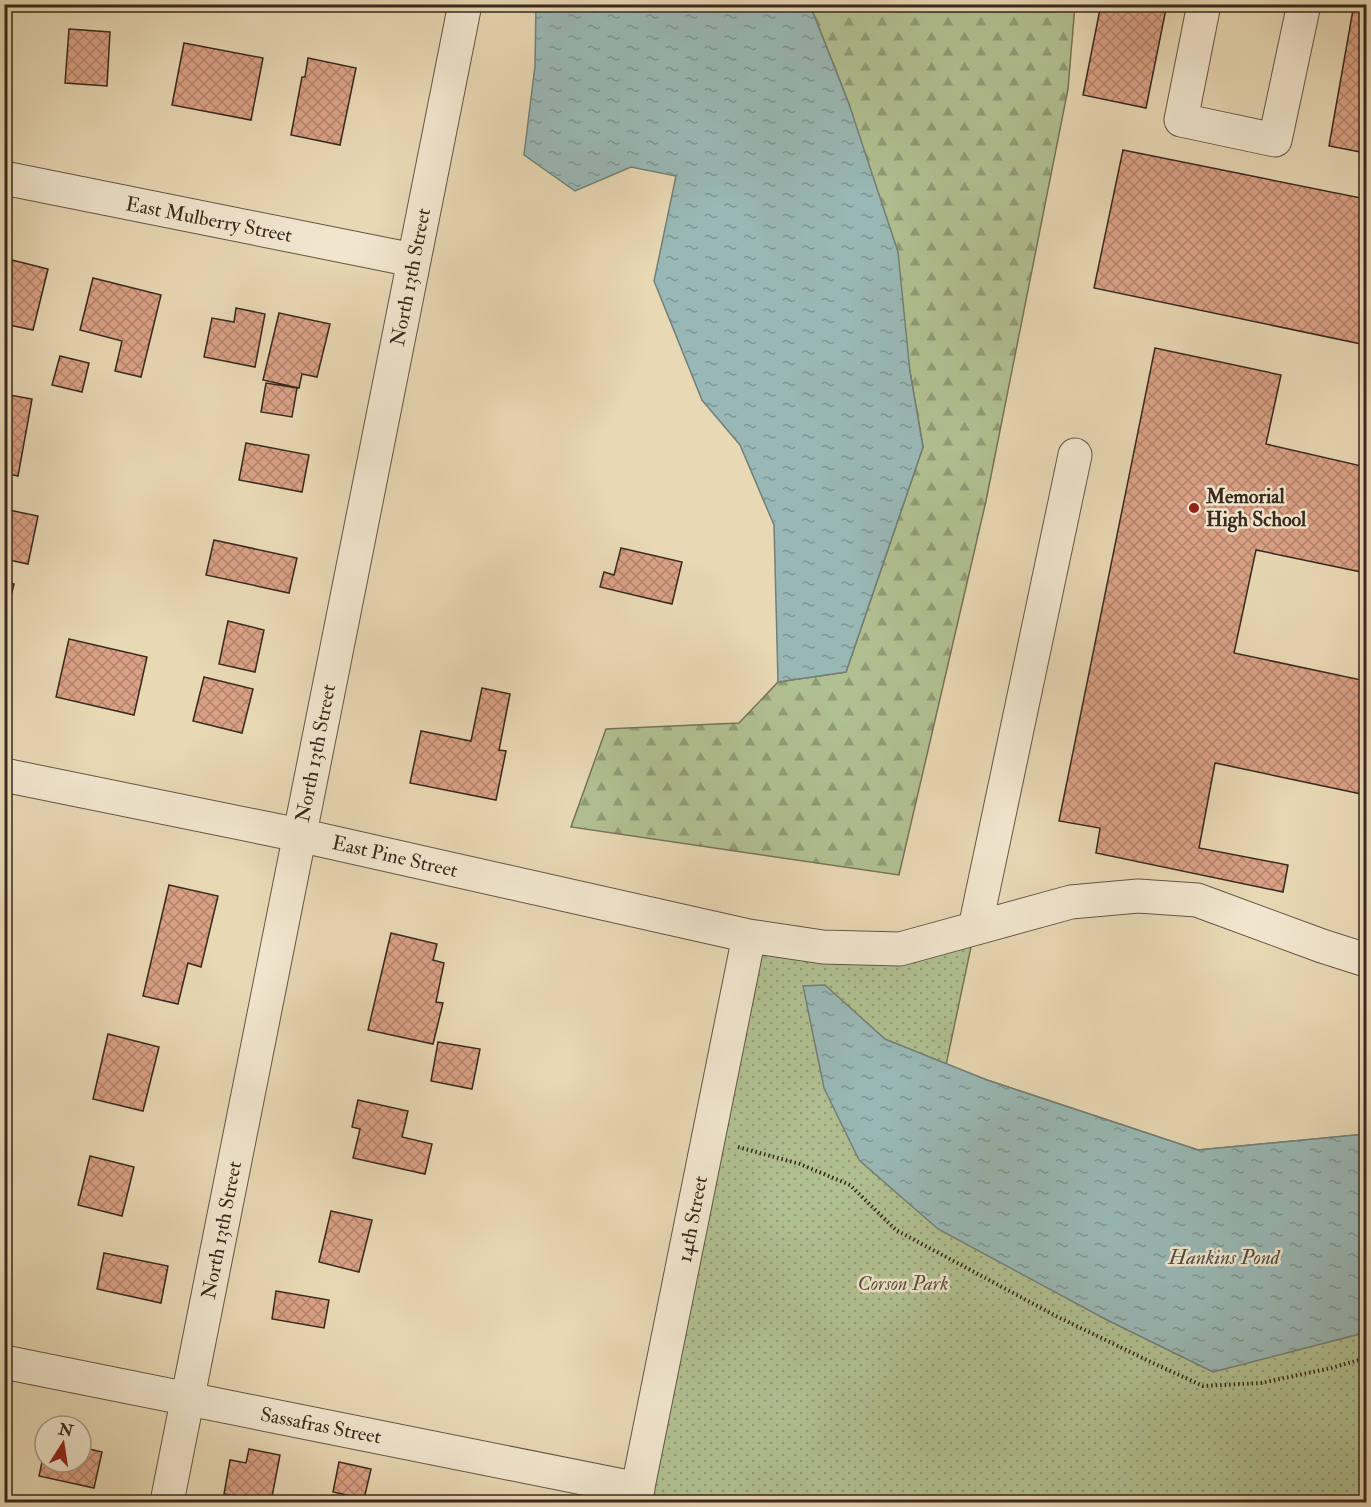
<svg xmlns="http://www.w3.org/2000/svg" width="1371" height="1507" font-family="'IM FELL Double Pica',serif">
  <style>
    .forest { fill: url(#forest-firs); stroke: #757457; stroke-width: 1.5 }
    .park { fill: url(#park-dots); stroke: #757457; stroke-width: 1.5 }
    .water { fill: url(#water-ripples); stroke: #737f78; stroke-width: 1.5 }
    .building { fill: url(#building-cross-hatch); stroke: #39291d; stroke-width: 1.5 }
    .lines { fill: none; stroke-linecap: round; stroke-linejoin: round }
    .minor-casing { stroke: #655543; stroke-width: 35 }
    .path { stroke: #39291d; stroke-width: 4; stroke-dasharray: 1.5 3; stroke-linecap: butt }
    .minor { stroke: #f0e6ce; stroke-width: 33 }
    .poi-dot { fill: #8f2418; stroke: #f0e6ce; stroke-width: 2 }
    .labels { text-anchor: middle; stroke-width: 5; stroke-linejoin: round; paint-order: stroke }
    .street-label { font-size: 20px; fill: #39291d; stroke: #f0e6ce }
    .poi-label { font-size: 20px; font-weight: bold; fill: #39291d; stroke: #f0e6ce; text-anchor: start }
    .park-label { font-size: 20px; font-style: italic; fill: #574f3a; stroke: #f0e6ce }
    .water-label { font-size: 21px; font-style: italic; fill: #514d43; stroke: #f0e6ce }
  </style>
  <defs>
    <pattern id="forest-firs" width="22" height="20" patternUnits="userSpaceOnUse" patternTransform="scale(1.5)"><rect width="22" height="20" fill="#b1c091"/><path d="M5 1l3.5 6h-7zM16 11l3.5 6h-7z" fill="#919c76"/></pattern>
    <pattern id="park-dots" width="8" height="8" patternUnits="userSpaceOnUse" patternTransform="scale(1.5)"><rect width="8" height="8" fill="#b1c091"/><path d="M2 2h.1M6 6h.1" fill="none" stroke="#919c76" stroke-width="1.8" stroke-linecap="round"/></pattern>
    <pattern id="water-ripples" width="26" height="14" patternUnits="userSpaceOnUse" patternTransform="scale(1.5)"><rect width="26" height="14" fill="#99b8b5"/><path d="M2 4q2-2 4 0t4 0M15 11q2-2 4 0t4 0" fill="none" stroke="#7e9693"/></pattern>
    <pattern id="building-cross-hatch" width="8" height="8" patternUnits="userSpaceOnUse" patternTransform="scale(1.5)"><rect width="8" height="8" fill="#daa185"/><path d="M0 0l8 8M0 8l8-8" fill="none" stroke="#b2836c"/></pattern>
  </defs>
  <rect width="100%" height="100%" fill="#e8d8b4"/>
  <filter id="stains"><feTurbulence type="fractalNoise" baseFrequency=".00333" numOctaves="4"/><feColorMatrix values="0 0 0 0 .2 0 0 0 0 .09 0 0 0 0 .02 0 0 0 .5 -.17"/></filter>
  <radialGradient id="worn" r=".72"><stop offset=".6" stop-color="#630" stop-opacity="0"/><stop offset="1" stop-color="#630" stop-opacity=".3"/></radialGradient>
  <path class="forest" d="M810,5H1075L1068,89L986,501L899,875L571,827L606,729L739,723L778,682L846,672L923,447L910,372L849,104Z"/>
  <path class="park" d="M975,928L946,1065L987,1080L1198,1150L1366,1134V1502H635L749,936L823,947Z"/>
  <path class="water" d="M536,5H810L849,104L898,252L910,372L923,447L846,672L778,682L774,525L740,445L702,400L654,281L676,176L631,167L575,191L524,155L535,66Z
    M825,985L885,1039L987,1080L1198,1150L1366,1134V1330L1356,1335L1213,1372L1107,1320L938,1229L859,1160L824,1088L803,986Z"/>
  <path class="building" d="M1101,4H1167L1146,108L1083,95Z
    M1354,4H1366V153L1329,146Z
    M69,29L110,32L107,86L65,83Z
    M184,43L263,58L251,120L172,105Z
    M308,58L356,68L340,145L291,135L302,77H305Z
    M1123,150L1366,199V345L1094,288Z
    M12,260L48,269L33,330L4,324V292Z
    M93,278L161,295L141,377L115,371L122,341L80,330Z
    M236,308L265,314L255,367L204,357L212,318L234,322Z
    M279,313L330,324L317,377L302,374L299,388L263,380Z
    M1155,348L1281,375L1266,444L1366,467V573L1256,550L1234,653L1366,681V795L1215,763L1199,848L1288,865L1283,892L1096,853L1100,828L1059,821Z
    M60,356L89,363L82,392L52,385Z
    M266,383L297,388L292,417L261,412Z
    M4,394L32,399L18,476L4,473Z
    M246,443L309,455L302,492L239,480Z
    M4,509L38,516L28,564L4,559Z
    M214,540L297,558L289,593L206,575Z
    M621,548L682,562L672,604L600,587L604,572L614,575Z
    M4,581L14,584L4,625Z
    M228,621L264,630L255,672L219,664Z
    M69,639L147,657L134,715L56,697Z
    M204,677L253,689L242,733L193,721Z
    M482,688L510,694L499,750L506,751L496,800L410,783L421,731L471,741Z
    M169,885L218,896L201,967L188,963L178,1004L143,996Z
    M391,933L437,944L433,960L444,963L436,1002L443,1003L433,1044L368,1030Z
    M108,1034L159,1047L143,1111L93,1099Z
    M438,1042L480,1049L472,1089L431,1081Z
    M358,1100L408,1111L402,1137L432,1144L425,1174L353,1158L360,1129L352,1127Z
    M90,1156L134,1167L122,1216L78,1205Z
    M331,1211L372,1220L359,1272L319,1262Z
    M104,1253L168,1266L161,1303L97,1289Z
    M276,1291L329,1300L324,1328L272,1319Z
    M81,1447L102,1452L94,1488L39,1476L45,1448V1462H81Z
    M249,1449L280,1455L271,1502L224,1494L230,1460L246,1463Z
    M339,1462L371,1469L364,1499L333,1492Z"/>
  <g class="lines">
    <g class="minor-casing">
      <path id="minor" d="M1204,4L1181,120L1275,140L1304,4
        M4,178L413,260
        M4,775L299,835L749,936L823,947L900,949L1071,902L1138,896L1197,900L1322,946L1366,960
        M975,928L1075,455
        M4,1362L638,1489
        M167,1502L465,4
        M635,1502L749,936"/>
    </g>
    <path class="path" d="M738,1147L800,1164L850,1185L896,1230L1056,1316L1155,1364L1203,1386L1261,1383L1331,1368L1366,1358"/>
    <use href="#minor" class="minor"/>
  </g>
  <circle class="poi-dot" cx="1194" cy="508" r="6"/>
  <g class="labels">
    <g class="street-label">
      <text transform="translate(209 219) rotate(11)" y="7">East Mulberry Street</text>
      <text transform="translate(410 277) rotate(-79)" y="7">North 13th Street</text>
      <text transform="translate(315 753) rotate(-79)" y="7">North 13th Street</text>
      <text transform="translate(395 856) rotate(13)" y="7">East Pine Street</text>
      <text transform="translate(692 1219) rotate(-79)" y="7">14th Street</text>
      <text transform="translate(221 1230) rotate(-79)" y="7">North 13th Street</text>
      <text transform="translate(321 1425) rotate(11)" y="7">Sassafras Street</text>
    </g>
    <g class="poi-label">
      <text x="1206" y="503">Memorial<tspan x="1206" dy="23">High School</tspan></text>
    </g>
    <g class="park-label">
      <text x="903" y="1290">Corson Park</text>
    </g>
    <g class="water-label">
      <text x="1224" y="1264">Hankins Pond</text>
    </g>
  </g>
  <rect width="1371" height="1507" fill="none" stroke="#e8d8b4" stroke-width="24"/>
  <rect x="6" y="6" width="1359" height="1495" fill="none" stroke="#39291d" stroke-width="3"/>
  <rect x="12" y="12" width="1347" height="1483" fill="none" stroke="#39291d" stroke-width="1.5"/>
  <g transform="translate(63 1444) rotate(12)"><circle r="28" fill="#f0e6ce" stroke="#a79a87" stroke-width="1.5"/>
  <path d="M0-4.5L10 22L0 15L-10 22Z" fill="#8f2418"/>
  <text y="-9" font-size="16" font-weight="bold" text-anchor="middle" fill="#39291d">N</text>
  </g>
  <rect width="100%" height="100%" filter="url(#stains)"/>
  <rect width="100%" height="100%" fill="url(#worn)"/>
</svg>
